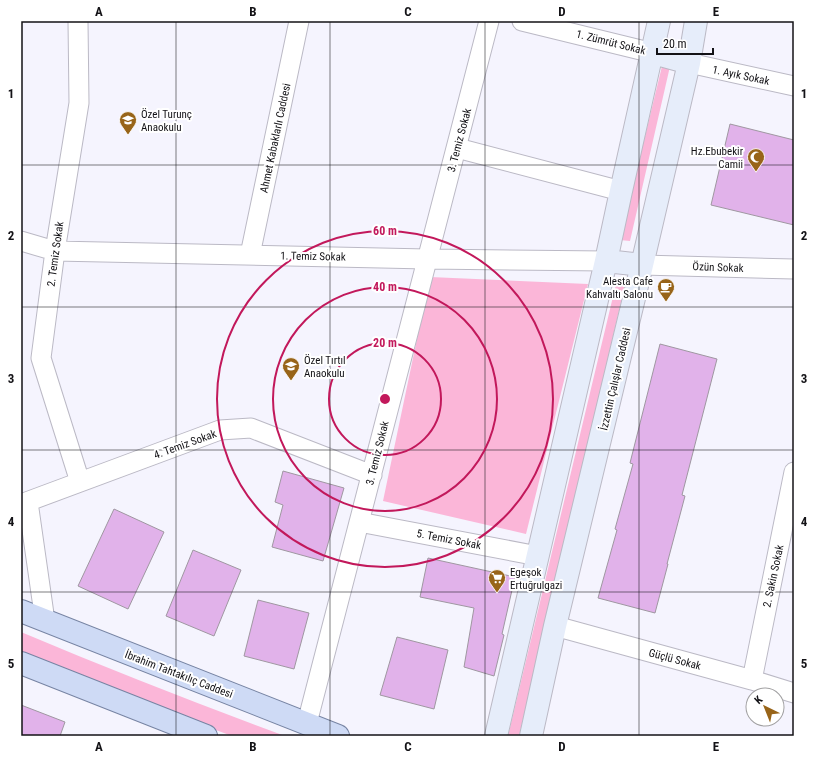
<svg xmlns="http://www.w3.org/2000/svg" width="815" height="757" font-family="'Roboto Condensed',sans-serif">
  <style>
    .green { fill: #fbb6d8 }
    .building { fill: #e1b2ea; stroke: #9f97a1 }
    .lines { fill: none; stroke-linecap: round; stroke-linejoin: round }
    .street-casing { stroke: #bbb9c5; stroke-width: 21 }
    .secondary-casing { stroke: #bbb9c5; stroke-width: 24 }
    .primary-casing { stroke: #7784a3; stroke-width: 24 }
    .street { stroke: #fff; stroke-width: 19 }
    .secondary { stroke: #e6edfa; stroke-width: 22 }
    .primary { stroke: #cedaf5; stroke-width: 22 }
    .grid { fill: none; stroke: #131216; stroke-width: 1; stroke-opacity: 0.55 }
    .ring { fill: none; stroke: #c2185b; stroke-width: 2 }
    .labels { text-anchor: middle; stroke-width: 4; stroke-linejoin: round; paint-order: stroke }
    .street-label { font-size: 11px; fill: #131216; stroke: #fff }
    .poi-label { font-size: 11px; fill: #131216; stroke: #fff; text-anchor: start }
    .centre { fill: #c2185b; stroke: #fff; stroke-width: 2 }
    .ring-label { font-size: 12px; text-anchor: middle; font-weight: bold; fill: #c2185b; stroke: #fff; stroke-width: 4; stroke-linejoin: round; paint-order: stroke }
    .neatline { fill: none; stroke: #131216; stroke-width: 1.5 }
    .grid-label { font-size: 13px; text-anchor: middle; font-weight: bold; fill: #131216 }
  </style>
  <rect width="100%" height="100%" fill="#f5f4fe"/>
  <path class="green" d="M663,62H671L630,241L620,240Z
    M430,277L588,284L526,534L383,501Z
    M616,284L625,285L519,736H508Z
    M21,632C108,669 196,703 285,736H232L162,710L65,672L21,652Z"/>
  <path class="building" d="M730,124L794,140V225L711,205Z
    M660,344L717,359L682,495L685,496L667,564H668L655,613L598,598L617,530L615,529L633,464L630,463Z
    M283,471L344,488L323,561L272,547L283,505L275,502Z
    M114,509L164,532L128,609L78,586Z
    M193,550L241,570L214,636L166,616Z
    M428,558L515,577L502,634L504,635L494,676L464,667L474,608L420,597Z
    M258,600L309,613L294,669L244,656Z
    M397,637L448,650L434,709L380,695Z
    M21,705L65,722L60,736H21Z"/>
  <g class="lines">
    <g class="street-casing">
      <path id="street" d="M78,21L79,103L55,251L41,358L80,482
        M522,21L653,53
        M689,63L794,86
        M457,148L621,191
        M21,241L55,251L427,259L606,261
        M250,255L299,21
        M642,265L794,269
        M28,502L45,621
        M21,504L220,430L251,428L372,475
        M359,522L538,556
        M555,626L752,680L794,693
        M752,680L794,472
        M307,723L489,21"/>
    </g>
    <g class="secondary-casing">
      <path id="secondary" d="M653,53L689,63
        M606,261L642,265
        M496,736L606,261L621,191L659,21
        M531,736L555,626L642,265L689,63L696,21"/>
    </g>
    <g class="primary-casing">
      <path id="primary" d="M21,611L338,736
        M21,663L206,736"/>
    </g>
    <use href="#street" class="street"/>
    <use href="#secondary" class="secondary"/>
    <use href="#primary" class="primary"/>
  </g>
  <path class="grid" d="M176,21V736M330,21V736M485,21V736M639,21V736M21,165H794M21,307H794M21,450H794M21,592H794"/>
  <g class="ring">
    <circle cx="385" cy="399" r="56"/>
    <circle cx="385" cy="399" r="112"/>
    <circle cx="385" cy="399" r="168"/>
  </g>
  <defs>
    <g id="school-pin" transform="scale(0.9)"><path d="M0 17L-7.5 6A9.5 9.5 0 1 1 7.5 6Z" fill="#986419" stroke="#fff"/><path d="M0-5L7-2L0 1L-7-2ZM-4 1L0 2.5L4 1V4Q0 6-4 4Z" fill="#fff"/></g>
    <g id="mosque-pin" transform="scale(0.9)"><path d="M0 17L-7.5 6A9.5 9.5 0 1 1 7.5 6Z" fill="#986419" stroke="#fff"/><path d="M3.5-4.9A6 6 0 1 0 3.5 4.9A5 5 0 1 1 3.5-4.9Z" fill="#fff"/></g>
    <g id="cafe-pin" transform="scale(0.9)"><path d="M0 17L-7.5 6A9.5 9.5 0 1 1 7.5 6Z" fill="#986419" stroke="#fff"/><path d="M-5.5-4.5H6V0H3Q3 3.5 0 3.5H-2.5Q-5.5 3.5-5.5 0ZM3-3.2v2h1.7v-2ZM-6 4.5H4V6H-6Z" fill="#fff"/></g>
    <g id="supermarket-pin" transform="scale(0.9)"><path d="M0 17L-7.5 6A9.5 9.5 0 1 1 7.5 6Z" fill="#986419" stroke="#fff"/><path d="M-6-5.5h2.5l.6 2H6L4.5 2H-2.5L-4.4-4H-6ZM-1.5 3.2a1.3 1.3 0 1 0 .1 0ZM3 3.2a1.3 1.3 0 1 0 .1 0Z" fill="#fff"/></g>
  </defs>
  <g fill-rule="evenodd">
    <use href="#school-pin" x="128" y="120"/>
    <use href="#mosque-pin" x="756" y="157"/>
    <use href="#cafe-pin" x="666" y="287"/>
    <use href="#school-pin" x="291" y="366"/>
    <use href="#supermarket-pin" x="497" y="578"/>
  </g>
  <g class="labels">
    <g class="street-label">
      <text transform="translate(611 42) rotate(14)" y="4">1. Zümrüt Sokak</text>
      <text transform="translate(741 75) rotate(12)" y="4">1. Ayık Sokak</text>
      <text transform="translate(275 138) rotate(-78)" y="4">Ahmet Kabaklarlı Caddesi</text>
      <text transform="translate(459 140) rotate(-75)" y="4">3. Temiz Sokak</text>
      <text transform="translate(55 254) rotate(-82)" y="4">2. Temiz Sokak</text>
      <text transform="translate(313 256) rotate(1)" y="4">1. Temiz Sokak</text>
      <text transform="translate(718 267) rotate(2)" y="4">Özün Sokak</text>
      <text transform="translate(615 379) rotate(-77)" y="4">İzzettin Çalışlar Caddesi</text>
      <text transform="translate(185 444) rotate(-20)" y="4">4. Temiz Sokak</text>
      <text transform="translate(377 453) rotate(-76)" y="4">3. Temiz Sokak</text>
      <text transform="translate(449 539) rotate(11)" y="4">5. Temiz Sokak</text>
      <text transform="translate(773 576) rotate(-78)" y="4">2. Sakin Sokak</text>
      <text transform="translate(675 659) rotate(15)" y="4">Güçlü Sokak</text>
      <text transform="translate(179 674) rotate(21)" y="4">İbrahim Tahtakılıç Caddesi</text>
    </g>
    <g class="poi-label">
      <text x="141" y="118">Özel Turunç<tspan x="141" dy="13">Anaokulu</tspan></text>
      <text x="743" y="155" text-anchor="end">Hz.Ebubekir<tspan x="743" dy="13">Camii</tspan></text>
      <text x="653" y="285" text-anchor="end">Alesta Cafe<tspan x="653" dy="13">Kahvaltı Salonu</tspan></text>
      <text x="304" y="364">Özel Tırtıl<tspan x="304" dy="13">Anaokulu</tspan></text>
      <text x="510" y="576">Egeşok<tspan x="510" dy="13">Ertuğrulgazi</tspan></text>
    </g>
  </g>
  <circle cx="385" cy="399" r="6" class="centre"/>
  <g class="ring-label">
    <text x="385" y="235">60 m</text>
    <text x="385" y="291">40 m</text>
    <text x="385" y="347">20 m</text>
  </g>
  <rect width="815" height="757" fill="none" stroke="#ffffff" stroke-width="44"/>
  <g transform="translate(765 707) rotate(317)"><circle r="19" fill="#ffffff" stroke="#a1a0a2"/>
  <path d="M0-3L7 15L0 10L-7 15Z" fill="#986419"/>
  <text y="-6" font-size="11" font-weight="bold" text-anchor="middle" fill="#131216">K</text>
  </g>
  <path d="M657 48v6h56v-6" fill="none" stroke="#131216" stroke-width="2"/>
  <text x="663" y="48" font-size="12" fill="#131216" stroke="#ffffff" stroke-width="3" paint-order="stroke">20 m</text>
  <rect x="22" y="22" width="771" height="713" class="neatline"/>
  <g class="grid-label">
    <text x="99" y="16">A</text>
    <text x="253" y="16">B</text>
    <text x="408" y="16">C</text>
    <text x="562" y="16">D</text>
    <text x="716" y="16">E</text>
    <text x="11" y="98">1</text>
    <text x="804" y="98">1</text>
    <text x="11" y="240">2</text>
    <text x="804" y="240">2</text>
    <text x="11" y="383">3</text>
    <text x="804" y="383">3</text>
    <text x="11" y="526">4</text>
    <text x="804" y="526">4</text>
    <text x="11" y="668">5</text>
    <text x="804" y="668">5</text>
    <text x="99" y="751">A</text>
    <text x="253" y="751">B</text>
    <text x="408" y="751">C</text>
    <text x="562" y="751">D</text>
    <text x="716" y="751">E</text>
  </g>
</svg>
